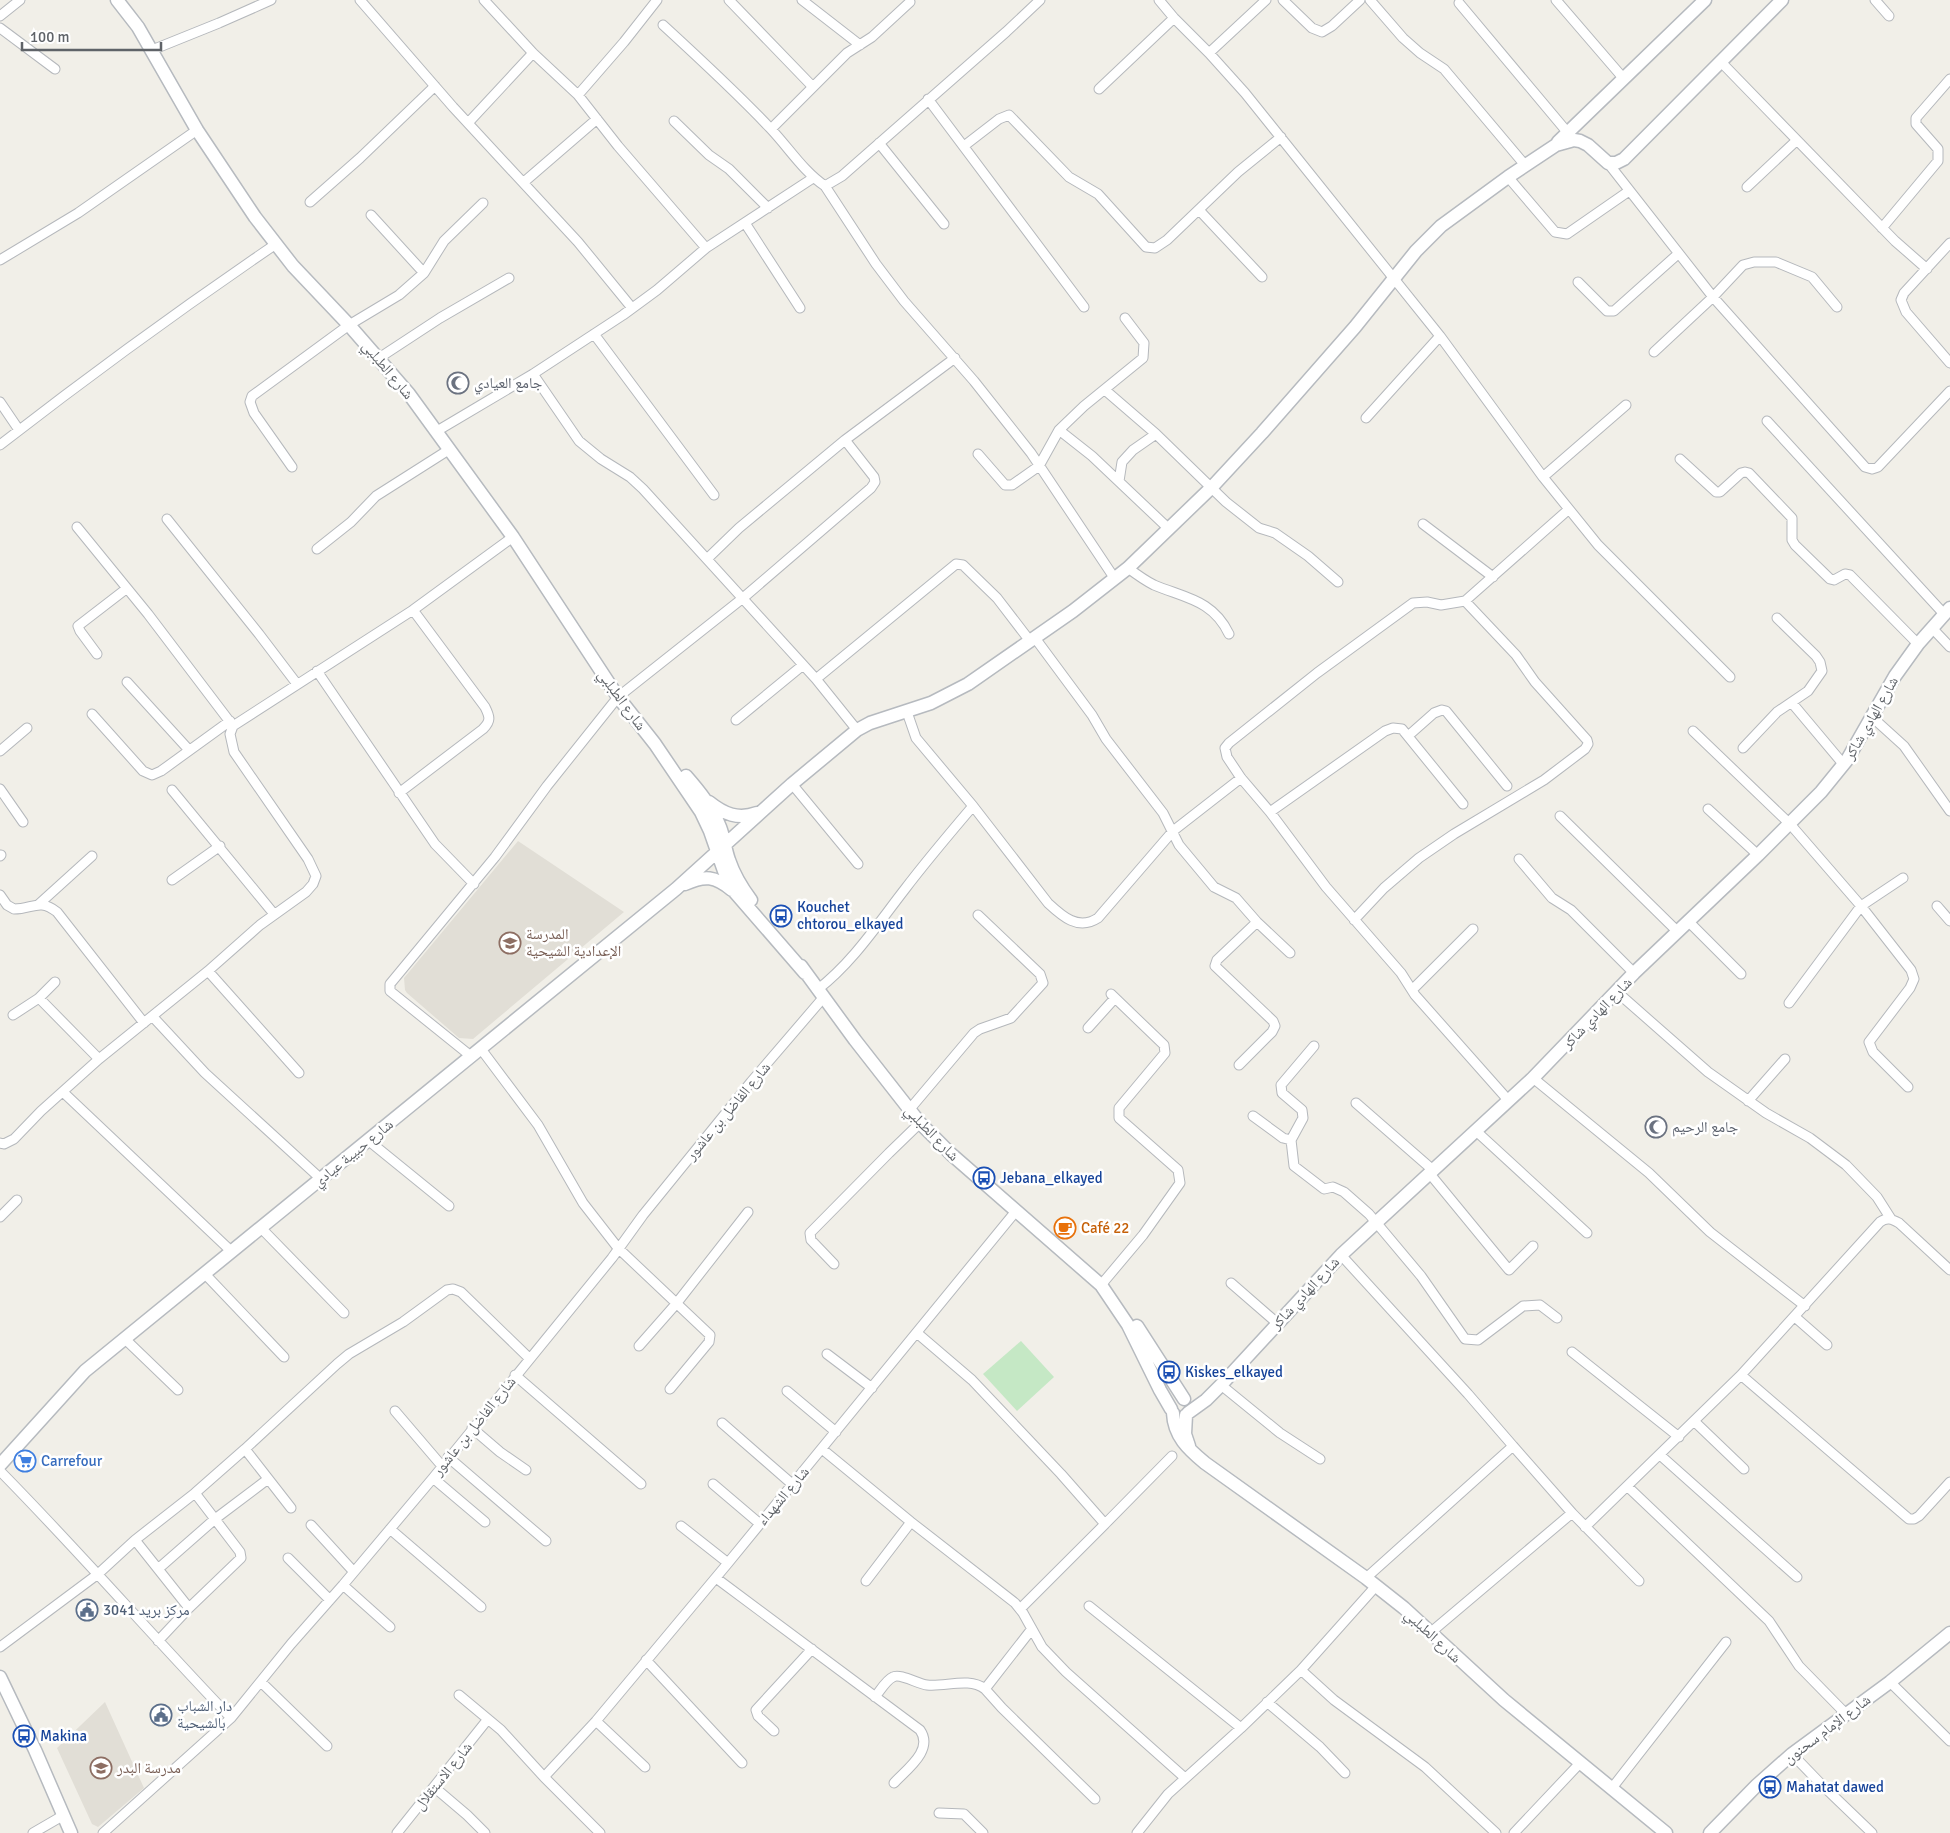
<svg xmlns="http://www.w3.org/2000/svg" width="1950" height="1833" font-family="Signika,'Noto Naskh Arabic',sans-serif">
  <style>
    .education { fill: #e1ded6 }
    .green { fill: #c5e8c5 }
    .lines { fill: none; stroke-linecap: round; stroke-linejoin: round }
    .street-casing { stroke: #b5b8bc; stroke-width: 11 }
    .secondary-casing { stroke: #b6babf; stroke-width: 15 }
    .street { stroke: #fff; stroke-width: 9 }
    .secondary { stroke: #fff; stroke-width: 12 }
    .labels { text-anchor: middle; stroke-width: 5; stroke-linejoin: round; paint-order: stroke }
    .street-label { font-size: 15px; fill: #5f6368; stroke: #fff }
    .worship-label { font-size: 15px; fill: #5b616d; stroke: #fff; text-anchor: start }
    .transit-label { font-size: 15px; fill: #164399; stroke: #fff; text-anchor: start }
    .education-label { font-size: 15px; fill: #785e54; stroke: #fff; text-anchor: start }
    .food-label { font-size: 15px; fill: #c56008; stroke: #fff; text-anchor: start }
    .shop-label { font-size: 15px; fill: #366cbe; stroke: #fff; text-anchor: start }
    .service-label { font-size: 15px; fill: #4e5e75; stroke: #fff; text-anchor: start }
  </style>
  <rect width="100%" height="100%" fill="#f1efe8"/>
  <path class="education" d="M518,841L624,912L473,1039L459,1038L407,993L405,990L404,978Z
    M105,1702L144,1788L98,1827L92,1824L57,1748Z"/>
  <path class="green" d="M1021,1341L1054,1377L1017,1411L983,1374Z"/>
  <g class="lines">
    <g class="street-casing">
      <path id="street" d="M360,0L453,107L578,242L632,308
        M484,0L533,53L578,95
        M657,0L624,42L578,95L618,146L706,248
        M729,0L813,87
        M802,0L860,45
        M1159,0L1174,18L1209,53
        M1266,0L1209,53L1245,93L1440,336L1543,477L1598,545L1730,677
        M1283,0L1312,28L1322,32L1332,26L1360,0
        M1370,0L1403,38L1420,53L1444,69L1525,165
        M1556,0L1624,79
        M1875,0L1889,16
        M1459,3L1568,133
        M0,16L20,0
        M663,25C699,58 736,92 770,128C789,148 803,171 825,186L876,264L904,301L974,381L1031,453L1115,579
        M0,28L55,69
        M152,50L219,23L271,0
        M1720,61L1895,241L1927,269
        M1099,89L1174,18
        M928,99L1084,307
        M674,121L709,155L729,169L768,208
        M468,123L533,53
        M771,129L847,53L872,37L910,2
        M879,143L944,224
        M964,146L999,119L1009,115L1069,177L1098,194L1146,247L1155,248L1167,240L1238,172L1281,137
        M1608,163L1713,297L1865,467L1872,469L1878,467L1950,391
        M1508,177L1555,232L1567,234L1629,191
        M524,182L597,119
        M825,186L842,176L1006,32L1040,0
        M1747,187L1796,141
        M310,202L360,158L435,86
        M1199,210L1262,277
        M745,223L800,308
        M1882,228L1938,161V149L1916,124V118L1950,79
        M1950,243L1904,293L1901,300L1906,312L1950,363
        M0,260L78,213L197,130
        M424,273L444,241L483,203
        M1578,282L1607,311H1614L1678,254
        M594,334L714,495
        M1654,352L1713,297L1743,265L1754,262H1776L1812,277L1837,307
        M379,358L440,318L509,278
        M533,374L579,441L601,459L630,477L643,489L816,679L857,730
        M1105,390L1156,434L1226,502L1259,528L1275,533L1308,556L1338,582
        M0,402L19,430
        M1366,418L1440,336
        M1767,421L1944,614
        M1059,430L1092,456L1169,529
        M437,431L533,374L623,315L657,290L706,248L813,178
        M0,445C90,375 182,308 276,244
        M978,454L1005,485H1012L1039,466L1059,430L1084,406L1143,358L1144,343L1125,318
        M1680,459L1716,492H1720L1741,473L1745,472L1749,473L1792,518V540L1795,545L1830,579L1834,580L1845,574L1850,575L1918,644
        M292,467L254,413L250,402L252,396L349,325L399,295L424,273L371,215
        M1543,477L1626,405
        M1119,481L1122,462L1133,450L1156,434
        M167,519L259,634L297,684
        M1423,524L1493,577
        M77,527L148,614L233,726
        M317,549L351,522L376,496L450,449
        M708,558L739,528L845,440L955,358
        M1128,568C1136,574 1144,580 1154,585C1185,598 1213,600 1229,634
        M1933,629L1950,647
        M1035,638L1092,715L1106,739L1163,813L1179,845L1214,887L1236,898L1257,922L1290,953
        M97,654L80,631L78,626L126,589
        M317,671L435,844L474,884
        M816,679L956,564L963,565L997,598L1030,641
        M127,682L189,750
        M1792,703L1844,765
        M907,712L916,738L973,806L1048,903C1062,916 1078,931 1098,918L1173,831L1241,778
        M92,714L143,771L152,775L161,771L230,721
        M1872,717L1904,746L1950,811
        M736,720L803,665
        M1693,731L1790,824L1861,906L1911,970L1914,979L1910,988L1869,1042L1873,1052L1908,1087
        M1408,736L1434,713L1442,710L1446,711L1507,786
        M1743,748L1777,712L1808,691L1822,671L1820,662L1816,656L1777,618
        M0,751L27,728
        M792,784L858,864
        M0,789L23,822
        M172,790L274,914
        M399,793L483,729C491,721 490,717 485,707L413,610
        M1708,809L1758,855
        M1270,812L1385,731L1393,728L1402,729L1463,804
        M1560,816L1678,932
        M0,856L1,855
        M1519,859L1552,898L1571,910L1634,973
        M172,880L220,846
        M0,895L7,905L14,909C33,909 39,898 57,912L144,1023
        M39,904L92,856
        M1937,906L1950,921
        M1354,920L1384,888L1419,858L1454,834L1544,780L1585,749L1588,744L1587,740L1535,682L1516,655L1465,601
        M1689,922L1741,974
        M208,971L299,1073
        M817,990C853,962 877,925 905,889C927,860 950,833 973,806
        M1412,990L1473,929
        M1617,992L1708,1072L1766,1113L1810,1138L1846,1165L1877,1197L1891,1219
        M39,998L99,1059
        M1789,1003L1861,906L1903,878
        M13,1015L39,998L55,982
        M153,1017L205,1073L321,1179
        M1088,1028L1115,998
        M1314,1046L1281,1085L1282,1093L1302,1110L1303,1118L1291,1140L1294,1166L1324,1189L1333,1187L1344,1192L1369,1214L1421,1276L1465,1339L1478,1340L1523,1306L1540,1305L1557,1318
        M481,1049L538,1125L583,1203L618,1248L710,1335L709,1342L670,1389
        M472,1057L390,991V984L495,857L547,786L618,697L743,598L871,488L875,482L874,477L845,440
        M1239,1065L1272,1032L1275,1026L1273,1021L1215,966L1217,960L1257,922
        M1533,1078L1649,1173L1710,1232L1805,1306
        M64,1093L231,1251
        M1509,1101L1415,995L1401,973L1326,887L1270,812L1241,778L1227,757L1225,748L1229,743L1317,673L1413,603L1427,602L1441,605L1465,601L1568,510
        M1748,1101L1785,1059
        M1356,1103L1434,1171
        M909,1110L974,1033L980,1029L1011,1018L1043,983L1040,974L978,915
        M1253,1116L1283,1138L1291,1140
        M1476,1131L1587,1233
        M369,1141L449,1206
        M0,1143L4,1144L14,1139L41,1111L99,1059L208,971L260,925L306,892L313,884L316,876L308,859L234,752L230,734L233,726L413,610L513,537
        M1430,1174L1509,1270L1533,1246
        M0,1217L17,1200
        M261,1228L344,1313
        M1341,1255L1468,1394L1513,1446L1366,1578
        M834,1264L811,1240L810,1233L889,1153L920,1123
        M204,1273L284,1357
        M1231,1283L1277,1323
        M1101,1285L1143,1235L1180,1183L1178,1170L1119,1118V1108L1165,1053L1164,1045L1111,994
        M1795,1317L1827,1345
        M917,1333L972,1380L1061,1474L1105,1524L1020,1609
        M125,1339L178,1390
        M639,1346L676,1304L748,1212
        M1572,1352L1679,1437
        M827,1354L872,1388
        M515,1375L641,1484
        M1741,1375L1909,1519H1914L1919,1516L1950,1482
        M1221,1385L1280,1433L1320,1459
        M787,1391L836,1432
        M395,1411L442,1466
        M1695,1422L1744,1469
        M722,1423L792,1484
        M472,1428L500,1452L526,1470
        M1513,1446L1572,1513
        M245,1449L291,1508
        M822,1449L911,1522L1015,1603L1023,1613L1042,1647L1066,1672L1184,1777
        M1660,1455L1797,1577
        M448,1457L546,1541
        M0,1471C80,1552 153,1637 231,1718
        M433,1478L485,1522
        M713,1484L760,1524
        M1627,1486L1769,1621L1799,1666L1846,1714
        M1105,1524L1172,1456
        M311,1525L354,1572
        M681,1526L728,1563
        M1585,1527L1741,1375L1880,1222C1887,1217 1892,1219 1899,1223L1950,1270
        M390,1529L481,1607
        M135,1540L189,1608
        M288,1558L330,1600
        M158,1569L215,1519L268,1479
        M716,1578L920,1730C934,1750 907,1769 894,1783
        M866,1581L911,1522
        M343,1585L390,1627
        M1089,1606L1241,1728
        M1430,1633L1572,1513L1639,1581
        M158,1641L189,1608L241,1558L240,1552L195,1493
        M0,1647L98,1574L135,1540L195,1493L245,1449L337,1364L349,1354L403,1322L447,1290L453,1289L461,1292L529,1358
        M646,1660L742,1763
        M1301,1670L1334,1700L1425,1767L1496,1833
        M261,1682L327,1746
        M1890,1682L1950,1741
        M985,1689L1002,1708L1095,1799
        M459,1695L501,1730L544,1777L600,1833
        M875,1697C880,1691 886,1680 893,1677C900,1673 918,1684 927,1685C946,1687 969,1677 985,1689L1031,1630
        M1267,1702L1320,1747L1345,1773
        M596,1721L645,1767
        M774,1731L758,1716L756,1710L812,1649
        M1792,1754L1820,1783L1872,1833
        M544,1777L596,1721L728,1563L1016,1211
        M434,1787L467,1815L485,1833
        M1612,1788L1726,1642
        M939,1813L964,1814L983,1833
        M33,1833L64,1815
        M103,1833L231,1718L291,1644L343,1585L433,1478L612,1258L643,1215L751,1082L823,998
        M397,1833L488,1719
        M1137,1833L1168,1794L1241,1728L1301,1670L1376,1586
        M1514,1833L1581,1762"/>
    </g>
    <g class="secondary-casing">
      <path id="secondary" d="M117,0L138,27L197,130L255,217L293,266L349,325L409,394L513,537L618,697L655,744L701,812L710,831L724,871L733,890L805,973
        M1558,142L1705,0
        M686,776C700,792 712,807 720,827C724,837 725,849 729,860C734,875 742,888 751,900
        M709,802C724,814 738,820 757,813
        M685,884C705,875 715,876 732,890
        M801,966L855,1040L920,1123L951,1154L1101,1285L1128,1325L1160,1390L1171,1409
        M1137,1326L1184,1399
        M1173,1413C1174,1436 1188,1449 1205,1463L1366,1578L1404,1608L1504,1700L1666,1833
        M1188,1413L1206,1400L1221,1385L1341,1255L1533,1078L1634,973L1758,855L1821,792L1847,760L1895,676L1918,644L1950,608
        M1186,1415L1185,1434L1189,1446
        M0,1465L85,1371L676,889L792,784L857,730L870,723L931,703L968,684L1073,611L1128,568L1212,487L1262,433L1355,327L1416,251L1441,226L1508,177L1556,145L1574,140L1580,141L1588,145L1608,163H1616L1624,159L1782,0
        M0,1677L35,1750L71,1833
        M1710,1833L1757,1785L1792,1754L1890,1682L1950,1633"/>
    </g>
    <use href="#street" class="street"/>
    <use href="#secondary" class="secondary"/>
  </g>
  <defs>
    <g id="mosque-ring" transform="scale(1.125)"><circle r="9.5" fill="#fff" stroke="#6b7280" stroke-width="1.5"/><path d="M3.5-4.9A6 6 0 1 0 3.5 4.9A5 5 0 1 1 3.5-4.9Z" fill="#6b7280"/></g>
    <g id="bus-ring" transform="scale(1.125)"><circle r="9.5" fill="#fff" stroke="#1a4fb4" stroke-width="1.5"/><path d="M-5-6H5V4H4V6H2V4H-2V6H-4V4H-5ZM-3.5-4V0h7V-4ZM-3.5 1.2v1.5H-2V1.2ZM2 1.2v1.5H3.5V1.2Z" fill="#1a4fb4"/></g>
    <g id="school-ring" transform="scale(1.125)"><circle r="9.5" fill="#fff" stroke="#8d6e63" stroke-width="1.5"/><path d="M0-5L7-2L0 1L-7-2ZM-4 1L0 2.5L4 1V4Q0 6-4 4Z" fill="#8d6e63"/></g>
    <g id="cafe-ring" transform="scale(1.125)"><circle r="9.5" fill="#fff" stroke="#e8710a" stroke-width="1.5"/><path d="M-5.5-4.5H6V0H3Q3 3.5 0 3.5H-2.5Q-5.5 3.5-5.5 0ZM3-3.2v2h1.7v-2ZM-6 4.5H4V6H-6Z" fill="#e8710a"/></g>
    <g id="supermarket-ring" transform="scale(1.125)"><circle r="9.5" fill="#fff" stroke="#3f7fe0" stroke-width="1.5"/><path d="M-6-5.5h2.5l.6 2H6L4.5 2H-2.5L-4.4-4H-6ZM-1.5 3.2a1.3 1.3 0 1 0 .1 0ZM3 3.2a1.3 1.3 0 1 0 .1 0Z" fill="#3f7fe0"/></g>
    <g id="civic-ring" transform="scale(1.125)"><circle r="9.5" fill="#fff" stroke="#5c6f8a" stroke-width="1.5"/><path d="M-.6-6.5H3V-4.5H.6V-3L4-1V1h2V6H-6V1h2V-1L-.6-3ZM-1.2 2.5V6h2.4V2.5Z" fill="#5c6f8a"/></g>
  </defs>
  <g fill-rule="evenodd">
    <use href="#mosque-ring" x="458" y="383"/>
    <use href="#bus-ring" x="781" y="916"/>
    <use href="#school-ring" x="510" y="943"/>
    <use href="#mosque-ring" x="1656" y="1127"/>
    <use href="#bus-ring" x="984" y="1178"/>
    <use href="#cafe-ring" x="1065" y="1228"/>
    <use href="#bus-ring" x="1169" y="1372"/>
    <use href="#supermarket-ring" x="25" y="1461"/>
    <use href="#civic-ring" x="87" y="1610"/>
    <use href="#civic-ring" x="161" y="1715"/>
    <use href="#bus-ring" x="24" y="1736"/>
    <use href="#school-ring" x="101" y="1768"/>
    <use href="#bus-ring" x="1770" y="1787"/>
  </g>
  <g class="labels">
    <g class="street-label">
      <text transform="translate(388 370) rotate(50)" y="5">شارع الطبلبي</text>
      <text transform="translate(622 700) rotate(54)" y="5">شارع الطبلبي</text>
      <text transform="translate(1871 718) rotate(-60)" y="5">شارع الهادي شاكر</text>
      <text transform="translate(1597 1013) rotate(-46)" y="5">شارع الهادي شاكر</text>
      <text transform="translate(728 1111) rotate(-50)" y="5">شارع الفاضل بن عاشور</text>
      <text transform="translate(932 1133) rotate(46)" y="5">شارع الطبلبي</text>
      <text transform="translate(353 1153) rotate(-39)" y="5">شارع حبيبة عيادي</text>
      <text transform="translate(1305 1293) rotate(-47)" y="5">شارع الهادي شاكر</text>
      <text transform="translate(474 1426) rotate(-51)" y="5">شارع الفاضل بن عاشور</text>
      <text transform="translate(783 1496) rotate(-50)" y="5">شارع الشهداء</text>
      <text transform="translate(1433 1636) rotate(43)" y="5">شارع الطبلبي</text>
      <text transform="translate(1827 1729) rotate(-37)" y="5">شارع الإمام سحنون</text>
      <text transform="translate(443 1776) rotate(-51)" y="5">شارع الاستقلال</text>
    </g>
    <g class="worship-label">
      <text x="474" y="388">جامع العيادي</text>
      <text x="1672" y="1132">جامع الرحيم</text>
    </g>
    <g class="transit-label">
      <text x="797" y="912">Kouchet<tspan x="797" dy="17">chtorou_elkayed</tspan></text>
      <text x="1000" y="1183">Jebana_elkayed</text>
      <text x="1185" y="1377">Kiskes_elkayed</text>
      <text x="40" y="1741">Makina</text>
      <text x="1786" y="1792">Mahatat dawed</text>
    </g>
    <g class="education-label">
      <text x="526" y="939">المدرسة<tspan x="526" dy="17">الإعدادية الشيحية</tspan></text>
      <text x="117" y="1773">مدرسة البدر</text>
    </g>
    <g class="food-label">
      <text x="1081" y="1233">Café 22</text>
    </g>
    <g class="shop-label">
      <text x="41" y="1466">Carrefour</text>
    </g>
    <g class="service-label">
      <text x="103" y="1615">مركز بريد 3041</text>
      <text x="177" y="1711">دار الشباب<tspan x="177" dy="17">بالشيحية</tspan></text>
    </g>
  </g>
  <path d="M22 42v8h139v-8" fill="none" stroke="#5f6368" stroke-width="2.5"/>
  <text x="30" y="42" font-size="15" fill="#5f6368" stroke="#ffffff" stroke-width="4" paint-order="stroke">100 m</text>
</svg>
